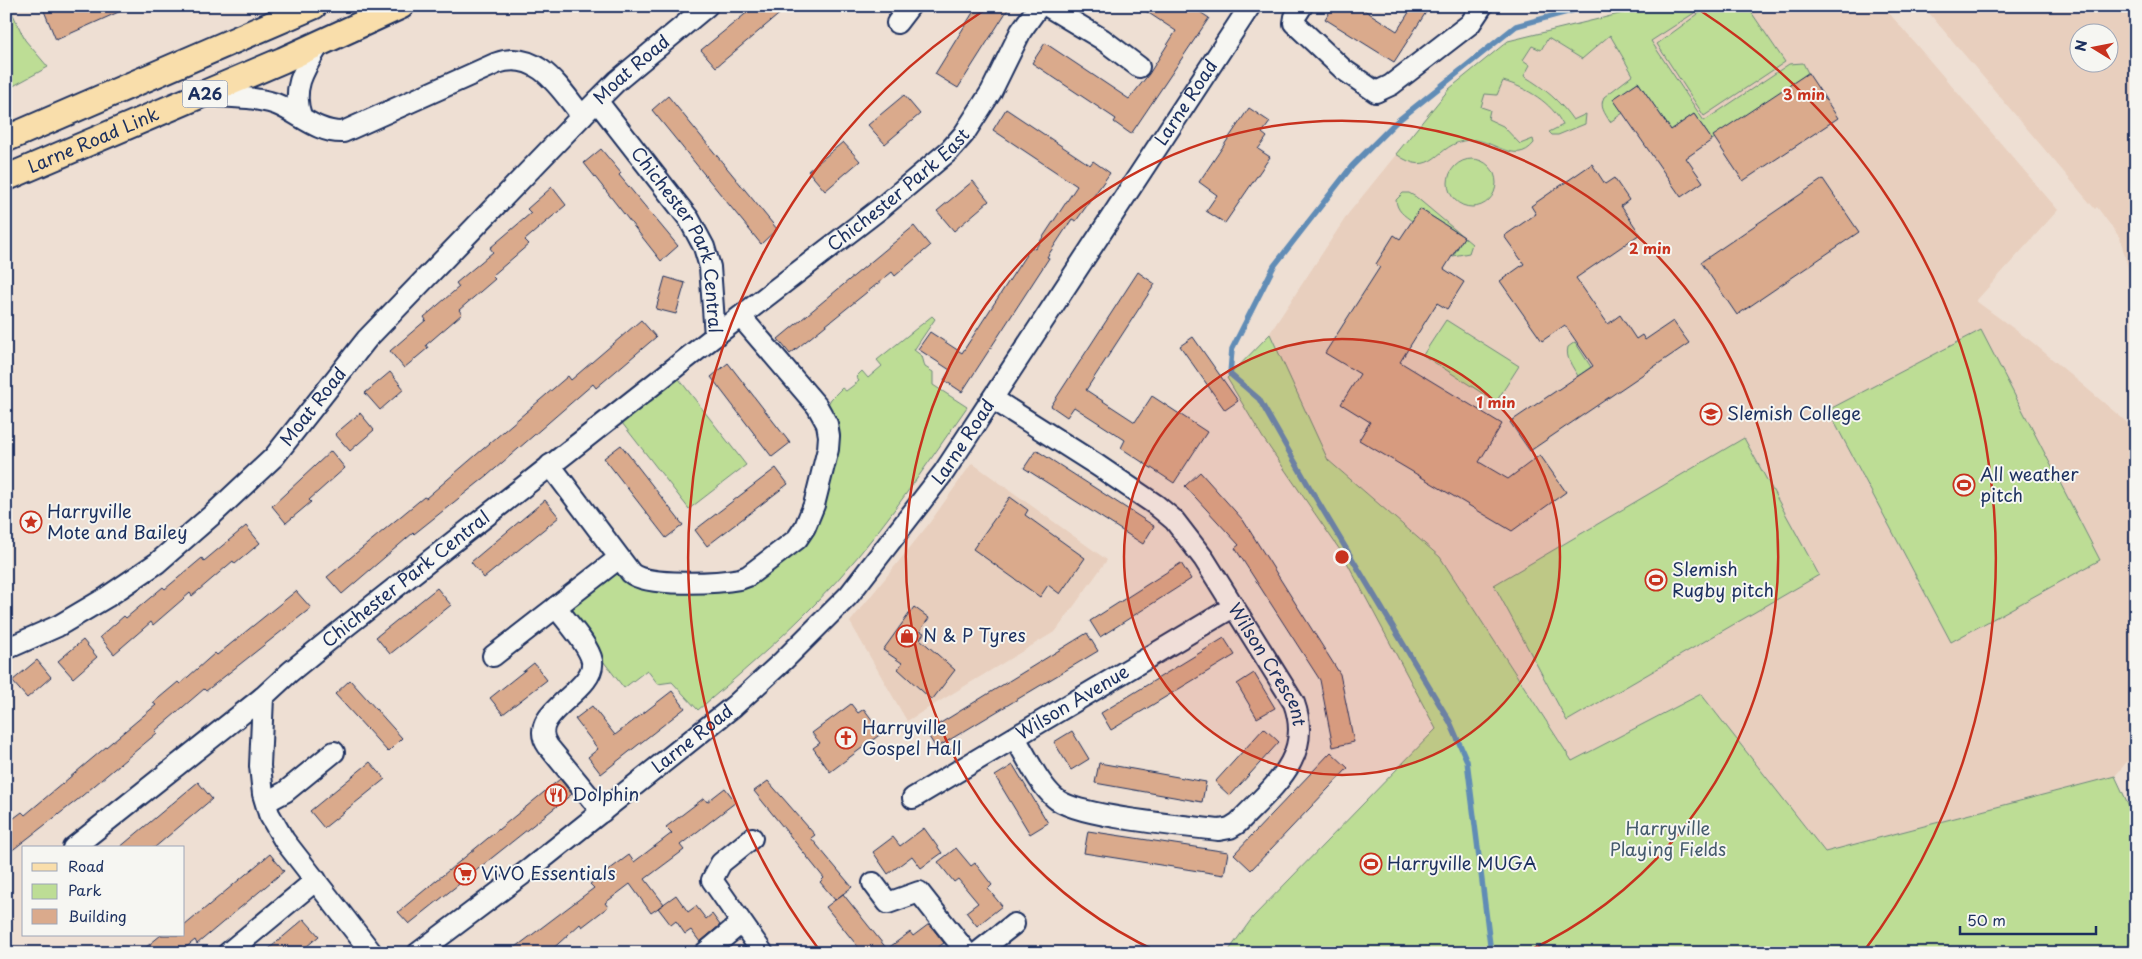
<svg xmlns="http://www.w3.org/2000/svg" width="2142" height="959" font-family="'Playpen Sans',sans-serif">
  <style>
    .built { fill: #e8cfbe; fill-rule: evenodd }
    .green { fill: #bddd95; stroke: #6c867a }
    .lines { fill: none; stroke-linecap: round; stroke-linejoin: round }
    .stream { stroke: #618cb6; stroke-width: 5.5 }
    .building { fill: #daaa8c; stroke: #1b2f5e }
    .minor-casing { stroke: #1b2f5e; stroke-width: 24 }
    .major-casing { stroke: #1b2f5e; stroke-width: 29 }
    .minor { stroke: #f6f6f2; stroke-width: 20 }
    .major { stroke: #f9deab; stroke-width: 25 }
    .ring { fill: none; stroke: #c8321e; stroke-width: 2.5 }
    .labels { text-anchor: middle; stroke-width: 4; stroke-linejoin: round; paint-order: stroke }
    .shield { fill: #f6f6f2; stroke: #5d6b8a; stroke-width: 1 }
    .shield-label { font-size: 16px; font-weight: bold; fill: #1b2f5e }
    .street-label { font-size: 18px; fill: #1b2f5e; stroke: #f6f6f2 }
    .poi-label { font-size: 18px; fill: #1b2f5e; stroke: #f6f6f2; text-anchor: start }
    .park-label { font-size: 18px; fill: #445a6c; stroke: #f6f6f2 }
    .centre { fill: #c8321e; stroke: #f6f6f2; stroke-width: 2.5 }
    .ring-label { font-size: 15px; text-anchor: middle; font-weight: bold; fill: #c8321e; stroke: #f6f6f2; stroke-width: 4; stroke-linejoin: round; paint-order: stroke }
  </style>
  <rect width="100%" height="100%" fill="#eedfd3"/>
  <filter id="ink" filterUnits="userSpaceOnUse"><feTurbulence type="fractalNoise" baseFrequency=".02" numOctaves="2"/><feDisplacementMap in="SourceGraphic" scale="10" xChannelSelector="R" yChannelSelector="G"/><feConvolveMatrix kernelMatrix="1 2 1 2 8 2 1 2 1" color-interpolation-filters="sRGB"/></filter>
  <g filter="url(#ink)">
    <path class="built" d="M1652,6H1883L2058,210L1976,301L2032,342L2136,430V751L2115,776L1825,852L1701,694L1572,761L1440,557L1328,460L1268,336L1348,214L1449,89L1508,41Z
      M1923,6H2136V297L2120,238L2097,207L2095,209ZM2080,32H2110V62H2080Z
      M972,463L1107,560L1056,631L907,721L850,622L928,525Z"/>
    <path class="green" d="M6,6H9L25,40L48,67L6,90Z
      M1652,6H1705L1651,41L1704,121L1789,64L1803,63L1808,73L1712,140L1694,114L1671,130L1638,82L1614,99L1623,113L1610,122C1605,113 1599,107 1604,97L1633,75L1610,35L1582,59L1548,38L1541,50L1532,46L1523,60L1530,65L1524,76C1544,88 1560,101 1573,120L1586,114L1585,124L1558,135H1552L1549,132L1563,125C1551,102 1527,88 1503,81L1497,95L1485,94L1481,107L1490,110L1488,119L1503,126L1520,144L1533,139L1534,143C1515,167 1491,137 1469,140C1435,143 1434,181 1396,154L1449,89L1508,41Z
      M1709,6H1747L1785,62L1704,116L1657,44Z
      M1448 183a24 24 0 1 1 48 0a24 24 0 1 1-48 0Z
      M1403,193H1409L1416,197L1472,244L1469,253L1453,256L1464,237L1420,209L1412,221C1404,215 1397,211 1396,200Z
      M932,316L935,319L914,350L922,356L925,367L933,372V385L967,407C921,473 873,545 816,603C779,641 738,676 698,710L672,682L658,684L647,670L624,688L569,617L568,603L608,572L627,577L733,583L799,545L827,406L831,399L842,388L846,391L859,381L856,377L862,371L868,378L882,366L877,360Z
      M1446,320L1519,366L1496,402L1423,355Z
      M1981,330L2100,560L1951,642L1828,410Z
      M1270,334L1328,460L1440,557L1572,761L1701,694L1825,852L2115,776L2136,821V953H1227L1253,917L1436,729L1342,553L1263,438L1227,378Z
      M1575,342L1591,367L1578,376C1573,367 1565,358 1568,347Z
      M679,379L746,465L689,509L622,423Z
      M1744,438L1819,575L1567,721L1494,585Z"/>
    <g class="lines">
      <path class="stream" d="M2132,814L2136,810
        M1491,953L1467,761L1450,722L1311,490L1259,399L1230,374L1232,349L1274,266L1352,166L1395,123L1516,26L1589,6"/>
    </g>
    <path class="building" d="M42,6H132L56,40Z
      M755,6H789L716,67L701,50Z
      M977,6H1010L958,88L935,74Z
      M1138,6H1191L1209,18L1131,134L1114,122L1116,119L1032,63L1045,43L1129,99L1149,74L1176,31Z
      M1333,6H1358L1397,31L1413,6H1430L1394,62L1325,19Z
      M1808,73L1838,118L1743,181L1713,136Z
      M1638,82L1671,130L1694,114L1712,140L1686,158L1703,182L1681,197L1613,99Z
      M904,95L920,114L885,144L868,125Z
      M668,96L777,229L761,244L652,110Z
      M1249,108L1270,122L1262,133L1267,137L1258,149L1270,157L1225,223L1206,211L1217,195L1199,182Z
      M1006,109L1090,165L1093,161L1110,173L1076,221L1072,219L1047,257L1049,258L962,392L944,380L950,370L918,349L930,332L962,353L1031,247L1035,249L1077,186L993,130Z
      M843,142L860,161L825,191L808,171Z
      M601,149L621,173L619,175L678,246L661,261L584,163Z
      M1592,164L1605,184L1614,178L1629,200L1621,206L1640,234L1576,278L1608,324L1620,315L1636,339L1642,335L1645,340L1673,321L1689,343L1530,451L1510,422L1593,366L1565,325L1542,341L1500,281L1524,264L1504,236L1536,214L1531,206Z
      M1823,179L1859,232L1737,315L1701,262Z
      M973,181L989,201L954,231L937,211Z
      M552,187L566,205L525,240L529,244L492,276L495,279L459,310L462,314L426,345L428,348L404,368L390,351L426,320L424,317L459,287L456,283L493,252L490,248L531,213L527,209Z
      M1420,209L1464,237L1444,269L1464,282L1447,309L1437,303L1400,362L1502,424L1479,462L1508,479L1540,455L1566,492L1512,531L1359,440L1370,422L1341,404L1360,374L1325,353L1380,267L1376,264L1394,235L1400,239Z
      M914,226L930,246L895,276L892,272L790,354L778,339Z
      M1138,272L1155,284L1086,390L1135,422L1152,396L1207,432L1174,483L1121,448L1125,440L1074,407L1067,417L1051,406Z
      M665,277L685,283L676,314L656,309Z
      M641,320L656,337L596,388L593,384L488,475L414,534L413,533L342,594L327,577L424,497L426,498L568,376L571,380Z
      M1193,337L1238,401L1225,410L1180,346Z
      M728,363L790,443L772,457L711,377Z
      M390,372L404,389L380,410L365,393Z
      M360,413L374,430L350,451L335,434Z
      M621,445L683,525L666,538L604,458Z
      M1036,450L1154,526L1143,544L1024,468Z
      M331,451L345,468L309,500L311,502L286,523L272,506Z
      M776,468L788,484L707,546L695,530Z
      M1200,472L1243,520L1340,674L1354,742L1333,747L1320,680L1235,548L1239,545L1185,486Z
      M1010,497L1028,510L1025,515L1085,558L1060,594L1048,585L1040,597L973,549Z
      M545,500L559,517L484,578L471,562Z
      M246,526L260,543L235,564L233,561L192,596L190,593L153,625L151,622L114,654L100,637L124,616L126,618L163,587L165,589L202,558L204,561Z
      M1181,563L1191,579L1100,637L1090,621Z
      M437,588L451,605L390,654L376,637Z
      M296,591L311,608L206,691L204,689L155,731L157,733L76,801L6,855V824L22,812L25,815L156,705L153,703L178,682L180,684L215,653L217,655Z
      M914,607L929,618L920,631L924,633L920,639L955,670L932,700L898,669L902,663L883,650Z
      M1087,633L1098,651L936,748L926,732Z
      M1224,638L1235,655L1111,730L1101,713Z
      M83,640L97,657L73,678L58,661Z
      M37,660L51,677L27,698L12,681Z
      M534,663L547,680L503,714L490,698Z
      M1254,673L1275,708L1257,718L1237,684Z
      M350,680L402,738L388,752L335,694Z
      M672,691L685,708L601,774L588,757L598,749L575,719L592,706L615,735Z
      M851,704L858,713L864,709L882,733L830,772L813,748L820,743L812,733Z
      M1264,728L1279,742L1230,796L1215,782Z
      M1072,731L1089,759L1071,770L1054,742Z
      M1331,752L1348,768L1251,870L1234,854Z
      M370,762L385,779L324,828L310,811Z
      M1099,763L1206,782L1202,802L1095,783Z
      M1013,765L1048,823L1030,834L995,776Z
      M560,779L572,794L409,924L398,912Z
      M768,781L815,835L811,838L852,887L835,900L820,882L824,878L754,791Z
      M198,782L212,799L154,848H119Z
      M725,788L736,802L680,845L684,850L645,879L664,904L651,913L630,884L605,903L608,907L582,927L580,924L548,953H508L594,888L590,884L629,855L634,862L672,833L666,827L704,798L707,802Z
      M924,828L942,853L921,868L912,856L888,874L873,852L893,837L900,846Z
      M1088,831L1228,852L1224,875L1084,853Z
      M956,848L971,866L975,863L992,885L988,889L1002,906L977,926L966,912L978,903L958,879L954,882L938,862Z
      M270,854L284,871L197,944L195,940L179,953H139L161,935H184V926Z
      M843,894L887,949L910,932L913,936L929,924L944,943L930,953H863L826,907Z
      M676,895L688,912L696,906L706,919L712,914L720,925L700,942L691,930L685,934L676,921L671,925L658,908Z
      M304,919L319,936L299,953H264Z"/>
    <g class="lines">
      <g class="minor-casing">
        <g id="minor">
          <path d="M1047,6L1102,39L1139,67"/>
          <path d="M1302,6L1295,17L1294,23L1344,70L1376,92L1391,85L1470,24L1482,6"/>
          <path d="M897,23L910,6"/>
          <path d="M202,95C226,97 252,96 276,104C299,113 317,133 343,132L497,63C538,49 560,89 582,116"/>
          <path id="s1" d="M597,101L689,219L704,247L710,267L715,336"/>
          <path d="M301,116C291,87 305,68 320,43"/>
          <path id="s2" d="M993,399L1097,465L1156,505L1174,520L1204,559L1294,703C1314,758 1271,788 1238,823L1230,828L1219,830C1186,826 1075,817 1055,798C1038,783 1027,757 1015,738"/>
          <path d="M550,465L631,573C647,587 718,583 740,579L748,576L797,539L805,527L814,505L828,449L829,436L827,424L817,406L741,317"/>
          <path d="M556,607C566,621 589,645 592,661C596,692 524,713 548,746L602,812"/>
          <path id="s3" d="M6,649L58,626L107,597L157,563L211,516L274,457L367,339L582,116L617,81L707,6"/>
          <path d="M493,656L619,558"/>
          <path d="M263,697L260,766L263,794L269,814L284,840L372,953"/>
          <path id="s4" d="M913,798L1233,607"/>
          <path d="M266,802L285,792L334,752"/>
          <path d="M752,838L721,863L712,880L763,953"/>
          <path id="s5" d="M73,848L263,697L290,672L344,628L715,336L881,208L950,150L964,134L991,92L1021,31L1039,6"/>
          <path d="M873,883L888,903L919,892L967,953"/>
          <path d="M228,953L316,880"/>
          <path id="s6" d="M418,953L531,868L734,706L783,661L849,595L944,472L1250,6"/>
          <path d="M705,953L741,923"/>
          <path d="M977,953L1014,924"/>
        </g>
      </g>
      <g class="major-casing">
        <g id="major">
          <path d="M6,139L314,6"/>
          <path id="s7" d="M6,178L283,60L401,6"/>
        </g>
      </g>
      <use href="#minor" class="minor"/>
      <use href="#major" class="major"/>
    </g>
  </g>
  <circle cx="1342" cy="557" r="218" fill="#c8321e" fill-opacity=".12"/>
  <g class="ring">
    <circle cx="1342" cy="557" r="218"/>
    <path d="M1158 952A436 436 0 1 1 1526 952"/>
    <path d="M820 951A654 654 0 0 1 986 9M1698 9A654 654 0 0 1 1864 951"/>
  </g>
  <defs>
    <g id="school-ring" transform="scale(1.125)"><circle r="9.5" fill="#f6f6f2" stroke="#c8321e" stroke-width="1.5"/><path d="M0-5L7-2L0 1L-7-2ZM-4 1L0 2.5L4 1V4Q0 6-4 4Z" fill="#c8321e"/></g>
    <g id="stadium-ring" transform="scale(1.125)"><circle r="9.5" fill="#f6f6f2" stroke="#c8321e" stroke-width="1.5"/><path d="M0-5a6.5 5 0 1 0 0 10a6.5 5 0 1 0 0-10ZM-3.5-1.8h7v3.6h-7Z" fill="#c8321e"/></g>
    <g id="sight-ring" transform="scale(1.125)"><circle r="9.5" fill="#f6f6f2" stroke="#c8321e" stroke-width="1.5"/><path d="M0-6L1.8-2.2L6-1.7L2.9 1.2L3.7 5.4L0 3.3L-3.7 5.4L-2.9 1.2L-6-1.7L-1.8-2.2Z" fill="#c8321e"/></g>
    <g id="shop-ring" transform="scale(1.125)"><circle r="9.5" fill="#f6f6f2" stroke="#c8321e" stroke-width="1.5"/><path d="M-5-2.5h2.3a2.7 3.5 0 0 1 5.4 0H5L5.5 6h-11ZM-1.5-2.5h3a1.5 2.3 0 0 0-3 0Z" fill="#c8321e"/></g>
    <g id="church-ring" transform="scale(1.125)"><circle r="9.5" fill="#f6f6f2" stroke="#c8321e" stroke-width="1.5"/><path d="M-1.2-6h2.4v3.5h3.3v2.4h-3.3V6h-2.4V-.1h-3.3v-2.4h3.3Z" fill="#c8321e"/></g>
    <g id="restaurant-ring" transform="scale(1.125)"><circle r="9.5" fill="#f6f6f2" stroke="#c8321e" stroke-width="1.5"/><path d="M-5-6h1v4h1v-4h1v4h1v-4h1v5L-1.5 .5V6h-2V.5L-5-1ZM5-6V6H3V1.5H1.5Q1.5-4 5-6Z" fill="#c8321e"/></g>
    <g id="supermarket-ring" transform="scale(1.125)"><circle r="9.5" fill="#f6f6f2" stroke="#c8321e" stroke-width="1.5"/><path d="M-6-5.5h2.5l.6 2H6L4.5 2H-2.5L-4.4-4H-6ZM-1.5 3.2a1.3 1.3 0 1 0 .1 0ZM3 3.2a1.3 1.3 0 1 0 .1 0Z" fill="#c8321e"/></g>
  </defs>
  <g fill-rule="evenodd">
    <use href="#school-ring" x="1711" y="414"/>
    <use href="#stadium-ring" x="1964" y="485"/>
    <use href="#sight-ring" x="31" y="522"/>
    <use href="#stadium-ring" x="1656" y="580"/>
    <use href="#shop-ring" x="907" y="636"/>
    <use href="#church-ring" x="846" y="738"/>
    <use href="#restaurant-ring" x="556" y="795"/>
    <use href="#stadium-ring" x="1371" y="864"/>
    <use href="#supermarket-ring" x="465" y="874"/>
  </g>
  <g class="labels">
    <rect class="shield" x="182.5" y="80.5" width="45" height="27" rx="4"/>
    <g class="shield-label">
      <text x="205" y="100">A26</text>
    </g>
    <g class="street-label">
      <text dy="6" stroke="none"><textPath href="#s3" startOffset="860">Moat Road</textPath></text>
      <text dy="6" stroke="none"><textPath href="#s6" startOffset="1158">Larne Road</textPath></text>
      <text dy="6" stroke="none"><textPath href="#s7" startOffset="95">Larne Road Link</textPath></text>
      <text dy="6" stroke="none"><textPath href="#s5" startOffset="1056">Chichester Park East</textPath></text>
      <text dy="6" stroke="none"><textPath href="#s1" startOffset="165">Chichester Park Central</textPath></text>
      <text dy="6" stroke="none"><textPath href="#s3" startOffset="396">Moat Road</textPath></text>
      <text dy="6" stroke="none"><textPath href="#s6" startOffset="752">Larne Road</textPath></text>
      <text dy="6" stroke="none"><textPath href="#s5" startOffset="428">Chichester Park Central</textPath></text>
      <text dy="6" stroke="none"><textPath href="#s2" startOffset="391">Wilson Crescent</textPath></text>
      <text dy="6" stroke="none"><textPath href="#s4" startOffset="186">Wilson Avenue</textPath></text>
      <text dy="6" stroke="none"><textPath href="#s6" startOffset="348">Larne Road</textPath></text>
    </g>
    <g class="poi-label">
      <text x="1727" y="420">Slemish College</text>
      <text x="1980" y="481">All weather<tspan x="1980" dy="21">pitch</tspan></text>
      <text x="47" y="518">Harryville<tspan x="47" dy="21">Mote and Bailey</tspan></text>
      <text x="1672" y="576">Slemish<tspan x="1672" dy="21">Rugby pitch</tspan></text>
      <text x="923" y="642">N &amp; P Tyres</text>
      <text x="862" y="734">Harryville<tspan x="862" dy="21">Gospel Hall</tspan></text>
      <text x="572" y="801">Dolphin</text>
      <text x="1387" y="870">Harryville MUGA</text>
      <text x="481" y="880">ViVO Essentials</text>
    </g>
    <g class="park-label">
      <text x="1668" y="835">Harryville<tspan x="1668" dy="21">Playing Fields</tspan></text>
    </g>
  </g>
  <circle cx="1342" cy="557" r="8" class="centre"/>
  <g class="ring-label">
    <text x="1804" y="100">3 min</text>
    <text x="1650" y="254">2 min</text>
    <text x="1496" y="408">1 min</text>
  </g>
  <rect width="2142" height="959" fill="none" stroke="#f6f6f2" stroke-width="25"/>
  <rect x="12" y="12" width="2117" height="934" fill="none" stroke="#1b2f5e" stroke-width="2" filter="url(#ink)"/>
  <rect x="22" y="846" width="162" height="90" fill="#f6f6f2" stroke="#9ea6b7"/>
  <rect x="32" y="863" width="25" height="8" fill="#f9deab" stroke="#9ea6b7"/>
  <text x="68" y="872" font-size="15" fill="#1b2f5e">Road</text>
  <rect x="32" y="884" width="25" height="15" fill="#bddd95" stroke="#9ea6b7"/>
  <text x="68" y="896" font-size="15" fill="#1b2f5e">Park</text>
  <rect x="32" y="909" width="25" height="15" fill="#daaa8c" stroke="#9ea6b7"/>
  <text x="68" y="922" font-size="15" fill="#1b2f5e">Building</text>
  <g transform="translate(2094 48) rotate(280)"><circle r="24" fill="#f6f6f2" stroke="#9ea6b7"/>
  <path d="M0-4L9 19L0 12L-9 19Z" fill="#c8321e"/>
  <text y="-8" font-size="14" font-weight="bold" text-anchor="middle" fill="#1b2f5e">N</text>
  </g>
  <path d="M1960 926v8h136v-8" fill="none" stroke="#1b2f5e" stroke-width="2.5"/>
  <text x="1967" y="926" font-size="15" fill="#1b2f5e" stroke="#f6f6f2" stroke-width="4" paint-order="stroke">50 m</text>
</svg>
